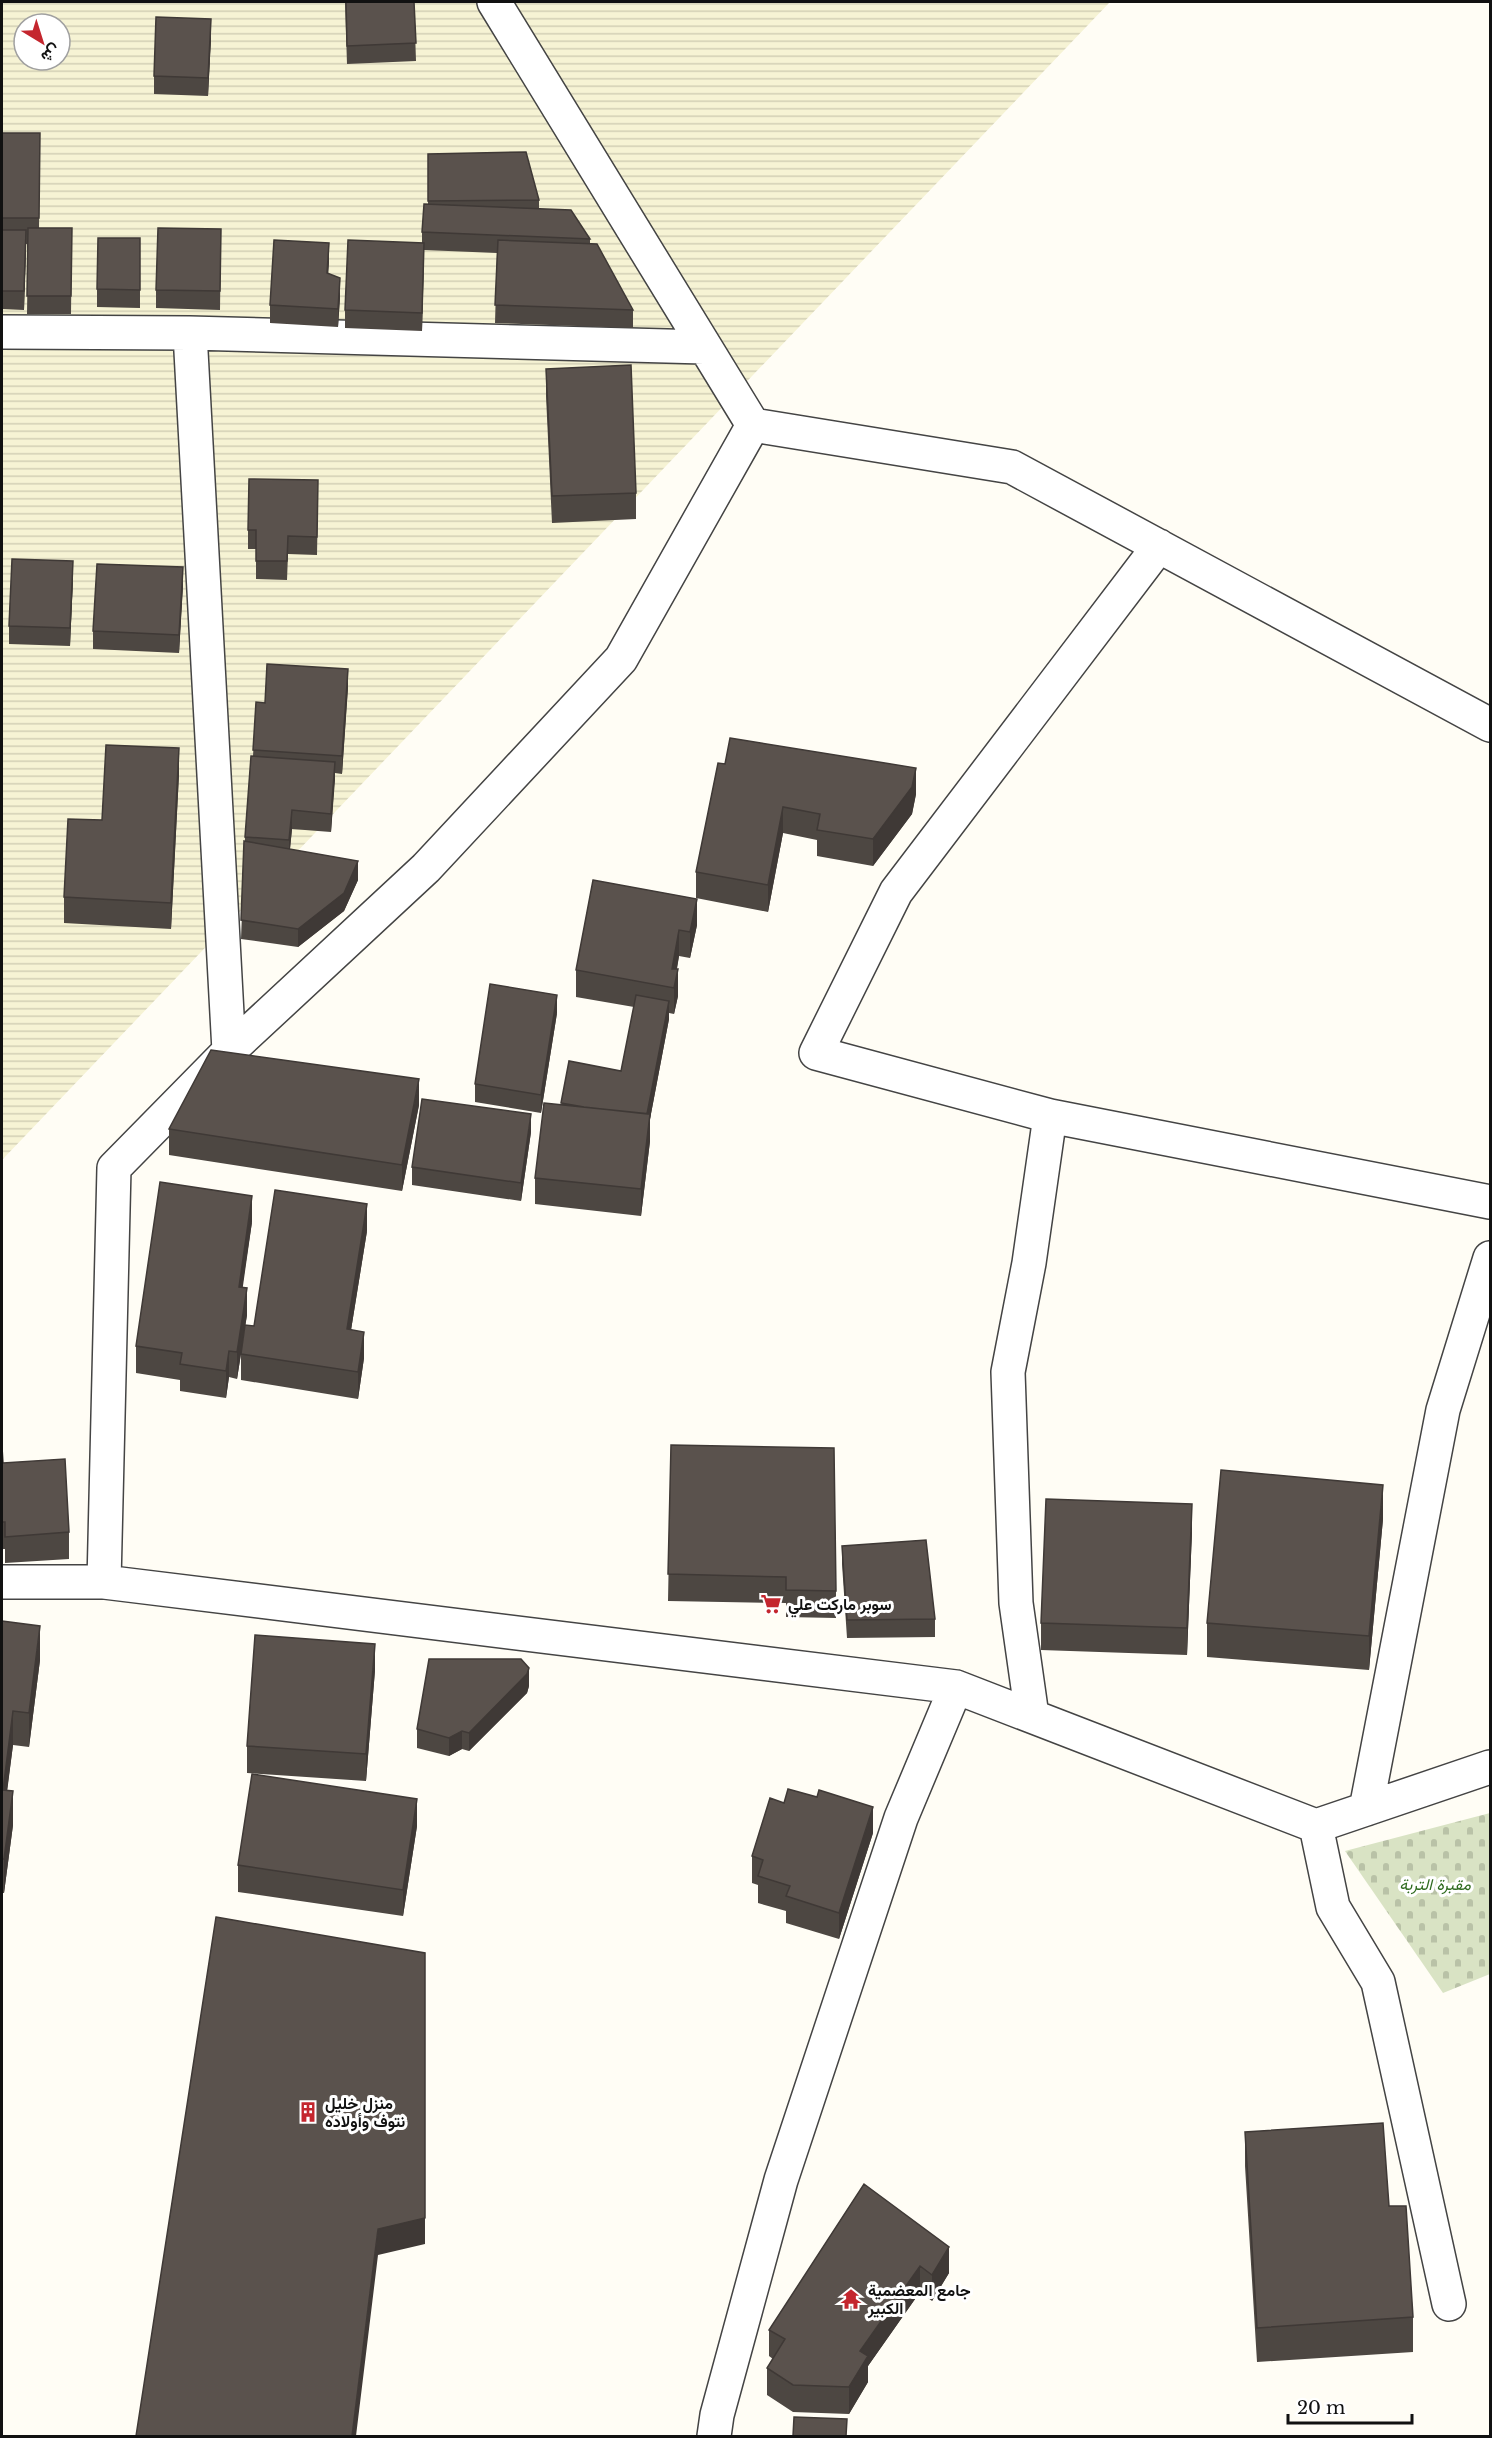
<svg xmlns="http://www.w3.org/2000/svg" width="1492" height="2438" font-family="'Libre Baskerville',Vazirmatn,serif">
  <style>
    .farmland { fill: url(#farmland-rules); fill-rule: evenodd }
    .cemetery { fill: url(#cemetery-stones) }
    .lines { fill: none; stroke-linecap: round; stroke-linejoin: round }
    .street-casing { stroke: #444; stroke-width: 36 }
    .street { stroke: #fff; stroke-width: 33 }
    .wall { fill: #4d4742 }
    .shaded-wall { fill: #3f3936 }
    .building { fill: #5a524d; stroke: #3f3936; stroke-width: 1.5 }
    .labels { text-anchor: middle; stroke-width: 6; stroke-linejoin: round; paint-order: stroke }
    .poi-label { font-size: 16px; font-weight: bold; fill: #111; stroke: #fff; text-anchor: start }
    .park-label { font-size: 16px; font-style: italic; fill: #2f6b1f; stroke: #fff }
  </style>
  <defs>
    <pattern id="farmland-rules" width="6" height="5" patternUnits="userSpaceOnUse" patternTransform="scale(1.5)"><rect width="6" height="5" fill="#f6f3d4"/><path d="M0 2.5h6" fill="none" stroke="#d2cfb5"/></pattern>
    <pattern id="cemetery-stones" width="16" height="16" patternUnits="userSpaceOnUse" patternTransform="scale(1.5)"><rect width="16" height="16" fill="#d9e3c4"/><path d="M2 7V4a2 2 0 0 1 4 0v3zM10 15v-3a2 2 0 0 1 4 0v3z" fill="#b9c2a7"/></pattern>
  </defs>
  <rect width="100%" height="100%" fill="#fffdf5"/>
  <path class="farmland" d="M2,2H1110L2,1160ZM24,24H60V60H24Z"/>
  <path class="cemetery" d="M1490,1813V1974L1443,1993L1345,1851Z"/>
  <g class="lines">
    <g class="street-casing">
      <path id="street" d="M494,2L753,425L1012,467L1490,725
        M2,332L190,333L704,347
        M190,333L229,1051
        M1159,546L896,892L816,1053L1050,1116L1490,1202
        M2,1582H104L956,1687L1316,1826L1490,1767
        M104,1582L114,1168L229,1051L426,868L621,659L753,425
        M1032,1716L1016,1603L1008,1372L1029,1263L1050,1116
        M1366,1809L1443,1410L1490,1258
        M1316,1826L1333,1907L1378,1982L1449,2304
        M714,2436L717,2415L781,2180L901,1818L956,1687"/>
    </g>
    <use href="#street" class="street"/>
  </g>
  <path class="wall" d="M345,2H414L416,61L347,64Z
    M211,38L208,96L154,94V76Z
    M2,133H40L39,228H72L71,314H27L28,244H26L24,310L2,309Z
    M428,154L539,200V208L590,239V244L633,310V328L495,323L497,253L424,250L422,331L345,328V310L422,243V232L428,204Z
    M221,229L220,310L156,308V290Z
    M140,238V308L97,307V289Z
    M329,261L328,274L340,297L338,327L270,323V305Z
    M546,369L636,493V519L552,523L546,396Z
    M318,499L317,555L288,554L287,580L256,579V549H248V530Z
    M73,579L70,646L9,644V626Z
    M183,585L179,653L93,649V631Z
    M348,687L342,774L335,773L331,832L292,829L290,849L358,880L344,911L298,947L241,939L245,837L253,756L256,702L265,703Z
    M718,763L916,794L912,814L873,866L817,856V840L783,833L768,912L696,898V872Z
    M179,774L171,929L64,923V897L102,820Z
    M593,880L697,925L690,958L679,956L677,969L678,996L674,1014L669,1013V1019L650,1119V1141L641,1216L535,1204V1178L561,1105L569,1061L621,1071L634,1007L576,997V970Z
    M557,1013L541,1113L475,1102V1084Z
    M419,1105L402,1191L169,1155V1129Z
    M531,1132L521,1201L412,1185V1167Z
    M252,1222L242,1288L247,1315L242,1344L254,1326L367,1231L351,1330L364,1358L358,1399L241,1380V1354L237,1379L229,1377L226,1398L180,1391V1380L136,1373V1346Z
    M671,1445L836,1591V1618L786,1617V1603L668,1601Z
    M2,1447L3,1463L69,1532V1559L5,1563V1549H2Z
    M1383,1519L1369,1670L1207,1657V1623Z
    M1192,1531L1187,1655L1041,1650V1623Z
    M842,1546L935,1619V1637L847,1638L842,1564Z
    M2,1621L40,1660L29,1747L13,1745L7,1790L13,1825L4,1893H2Z
    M375,1670L366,1781L247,1773V1746Z
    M529,1686L527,1693L469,1751L462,1749L449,1756L417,1748V1729Z
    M417,1826L403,1916L238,1892V1865Z
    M873,1833L839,1939L786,1923V1911L758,1903V1885L752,1883V1856Z
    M1245,2132L1389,2206L1413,2317V2352L1257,2362L1245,2166Z
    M864,2184L949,2273L932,2301L920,2292L868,2366V2382L849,2414L793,2412L767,2395V2368L773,2359L769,2356V2330Z"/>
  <path class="shaded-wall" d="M211,19V38L208,96V78Z
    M26,230V249L24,310V291Z
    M329,243V261L327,292V273Z
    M424,243V261L422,331V313Z
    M340,278V297L338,327V309Z
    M73,561V579L70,646V628Z
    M183,567V585L179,653V635Z
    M348,669V687L342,774V756Z
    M179,748V774L171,929V903Z
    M335,762V780L331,832V814Z
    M916,768V794L912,814L873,866V839Z
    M783,807V833L768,912V885Z
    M292,810V829L289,858V840Z
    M358,861V880L344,911L298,947V929Z
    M697,899V925L690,958V932Z
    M679,930V956L673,988L672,969Z
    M678,969V996L674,1014V988Z
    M557,995V1013L541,1113V1095Z
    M669,1001V1019L650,1119V1141L641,1216V1189L646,1118Z
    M419,1079V1105L402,1191V1165Z
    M531,1114V1132L521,1201V1183Z
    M252,1196V1222L239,1314V1287Z
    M367,1204V1231L347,1355V1329Z
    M247,1288V1315L237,1379V1352Z
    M364,1332V1358L358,1399V1372Z
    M229,1351V1377L226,1398V1371Z
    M1383,1485V1519L1369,1670V1636Z
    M1192,1504V1531L1187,1655V1628Z
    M40,1626V1660L29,1747V1713Z
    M375,1644V1670L366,1781V1754Z
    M529,1668V1686L527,1693L469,1751V1733Z
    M13,1711V1745L3,1824V1790Z
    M462,1731V1749L449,1756V1738Z
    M13,1791V1825L4,1893V1859Z
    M417,1799V1826L403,1916V1890Z
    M873,1807V1833L839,1939V1913Z
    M425,1953V2244L378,2255L356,2436H352L378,2229Z
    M949,2247V2273L932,2301V2275Z
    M920,2266V2292L868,2366V2382L849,2414V2387L860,2351Z"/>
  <path class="building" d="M346,2H414L416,43L347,46Z
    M156,17L211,19L208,78L154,76Z
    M2,133H40L39,218H2Z
    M526,152L539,200L428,201V154Z
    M424,204L571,210L590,239L422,232Z
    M28,228H72L71,296H27Z
    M158,228L221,229L220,291L156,290Z
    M2,230H26L24,291H2Z
    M98,238H140V290L97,289Z
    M274,240L329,243L327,273L340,278L338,309L270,305Z
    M348,240L424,243L422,313L345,310Z
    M498,240L597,244L633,310L495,305Z
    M631,365L636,493L552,496L546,369Z
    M249,479L318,480L317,537L288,536L287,561H256V530H248Z
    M12,559L73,561L70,628L9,626Z
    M97,564L183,567L179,635L93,631Z
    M267,664L348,669L342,756L253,750L256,702L265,703Z
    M730,738L916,768L912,787L873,839L817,830L820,814L783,807L768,885L696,872L718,763L725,764Z
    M106,745L179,748L171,903L64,897L68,819L102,820Z
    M251,756L335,762L331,814L292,810L289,840L245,837Z
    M244,841L358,861L344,893L298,929L241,920Z
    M593,880L697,899L690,932L679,930L672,969H678L674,988L576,970Z
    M490,984L557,995L541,1095L475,1084Z
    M636,995L669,1001L647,1114L584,1107L561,1103L569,1061L621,1071Z
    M211,1050L419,1079L402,1165L169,1129Z
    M422,1099L531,1114L521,1183L412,1167Z
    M544,1103L650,1114L641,1189L535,1178Z
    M160,1182L252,1196L239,1287L247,1288L237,1352L229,1351L226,1371L180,1364L182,1353L136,1346Z
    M275,1190L367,1204L347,1329L364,1332L358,1372L241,1354L245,1325L254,1326Z
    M671,1445L834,1448L836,1591L786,1590V1577L668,1574Z
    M2,1447L3,1463L65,1459L69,1532L5,1537V1522H2Z
    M1221,1470L1383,1485L1369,1636L1207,1623Z
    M1046,1499L1192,1504L1187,1628L1041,1623Z
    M926,1540L935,1619L847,1620L842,1546Z
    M2,1621L40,1626L29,1713L13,1711L3,1790L13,1791L4,1859H2Z
    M255,1635L375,1644L366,1754L247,1746Z
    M429,1659H521L529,1668L527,1674L469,1733L462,1731L449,1738L417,1729Z
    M252,1774L417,1799L403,1890L238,1865Z
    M788,1789L817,1797L819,1790L873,1807L839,1913L786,1896L790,1886L758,1876L763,1860L752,1856L770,1798L784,1803Z
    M216,1917L425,1953V2218L378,2229L352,2436H136Z
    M1383,2123L1389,2206H1406L1413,2317L1257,2328L1245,2132Z
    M864,2184L949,2247L932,2275L920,2266L860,2351L868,2356L849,2387L793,2385L767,2368L785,2339L769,2330Z
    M794,2417L847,2419L846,2436H793Z"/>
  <defs>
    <g id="supermarket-bare" transform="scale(1.62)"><path d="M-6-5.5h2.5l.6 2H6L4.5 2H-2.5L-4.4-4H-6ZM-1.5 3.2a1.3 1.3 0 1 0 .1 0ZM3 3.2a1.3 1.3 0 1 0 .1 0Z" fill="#c4262e" stroke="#fff" stroke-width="2.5" paint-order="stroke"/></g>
    <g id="building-bare" transform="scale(1.62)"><path d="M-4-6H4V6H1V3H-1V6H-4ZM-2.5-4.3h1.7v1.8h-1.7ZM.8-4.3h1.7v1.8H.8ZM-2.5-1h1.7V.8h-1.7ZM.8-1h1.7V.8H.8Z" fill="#c4262e" stroke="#fff" stroke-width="2.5" paint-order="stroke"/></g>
    <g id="temple-bare" transform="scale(1.62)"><path d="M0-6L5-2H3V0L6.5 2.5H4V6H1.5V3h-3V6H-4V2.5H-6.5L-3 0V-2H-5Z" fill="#c4262e" stroke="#fff" stroke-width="2.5" paint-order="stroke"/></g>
  </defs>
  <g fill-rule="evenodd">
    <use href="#supermarket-bare" x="771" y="1604"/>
    <use href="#building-bare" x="308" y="2112"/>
    <use href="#temple-bare" x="851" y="2299"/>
  </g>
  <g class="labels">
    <g class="poi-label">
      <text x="788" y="1610">سوبر ماركت علي</text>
      <text x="325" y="2109">منزل خليل<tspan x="325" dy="18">نتوف وأولاده</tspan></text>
      <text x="868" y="2296">جامع المعضمية<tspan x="868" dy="18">الكبير</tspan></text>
    </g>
    <g class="park-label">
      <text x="1435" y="1890">مقبرة التربة</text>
    </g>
  </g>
  <rect width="1492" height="2438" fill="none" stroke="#111111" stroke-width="6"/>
  <g transform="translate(42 42) rotate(142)"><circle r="28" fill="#ffffff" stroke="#a0a0a0" stroke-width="1.5"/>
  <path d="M0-4.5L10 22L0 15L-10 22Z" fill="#c4262e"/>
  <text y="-9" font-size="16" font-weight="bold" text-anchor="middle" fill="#111111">ش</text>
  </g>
  <path d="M1288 2414v9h124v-9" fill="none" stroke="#111111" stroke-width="3"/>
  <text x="1297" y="2414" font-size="18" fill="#111111" stroke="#ffffff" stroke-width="4.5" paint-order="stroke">20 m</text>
</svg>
